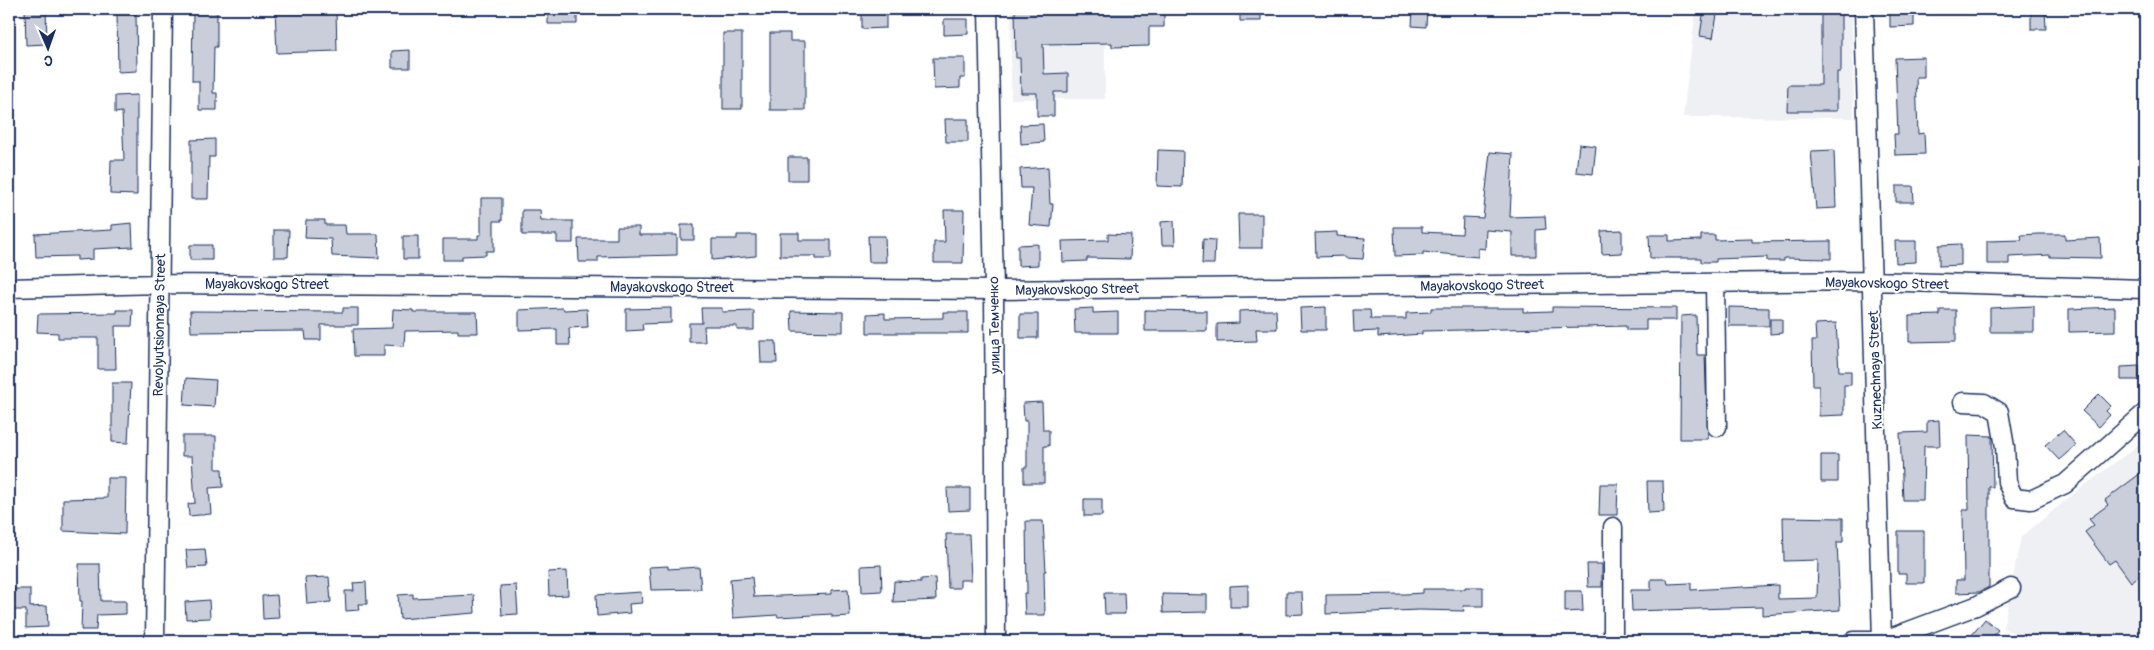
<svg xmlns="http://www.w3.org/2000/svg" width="2154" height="650" font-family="Pangolin,sans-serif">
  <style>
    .built { fill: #eff0f4 }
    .building { fill: #caceda; stroke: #1b2f5e }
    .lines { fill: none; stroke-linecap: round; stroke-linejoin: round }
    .minor-casing { stroke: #1b2f5e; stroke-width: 21 }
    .minor { stroke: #fff; stroke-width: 18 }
    .labels { text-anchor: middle; stroke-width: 4; stroke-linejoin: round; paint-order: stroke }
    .street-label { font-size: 14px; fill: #1b2f5e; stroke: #fff }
  </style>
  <rect width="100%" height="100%" fill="#fff"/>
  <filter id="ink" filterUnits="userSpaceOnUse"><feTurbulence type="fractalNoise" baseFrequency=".02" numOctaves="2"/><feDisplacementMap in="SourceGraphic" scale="10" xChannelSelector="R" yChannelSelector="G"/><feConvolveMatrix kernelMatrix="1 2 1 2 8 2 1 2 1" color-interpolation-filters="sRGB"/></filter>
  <g filter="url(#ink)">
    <path class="built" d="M1011,9H1105V99H1011Z
      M1696,9H1852L1854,118L1683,117Z
      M2145,440V641H2029L2003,628L2021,537L2077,491Z"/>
    <path class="building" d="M25,9H46L47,44L26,45Z
      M193,9H217V47H214L213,93H217V110H199V81H192Z
      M275,9H336L337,51L277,53Z
      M548,9H577V24H548Z
      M862,9H886V28L862,29Z
      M1015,9H1164V27H1149V46L1112,47V43L1043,44L1044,74L1068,73V92H1054V116H1037V93H1021L1020,58H1016Z
      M1240,9H1261V21H1240Z
      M1413,9H1427L1426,27L1412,26Z
      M1704,9H1718L1713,38L1700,36Z
      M1821,9H1841V72H1837V111H1787L1788,85H1821Z
      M1890,9H1914V26L1890,27Z
      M2031,9H2045L2046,29H2031Z
      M117,14H136L137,71L118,72Z
      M944,19H968V34L944,35Z
      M723,33H742V109H723Z
      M770,33H790V41H805V110H770Z
      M410,50V68H392V51Z
      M1924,57V77H1916L1918,134L1924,133L1925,154L1895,155L1894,134H1898L1895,58Z
      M933,58H965V78H960V88L934,89Z
      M137,95V195L110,194L111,160H124L122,112L115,113V96Z
      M945,119H968V142H946Z
      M1043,124L1044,142L1021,144L1020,125Z
      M215,139V157H209L208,199H191V140Z
      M1579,144L1596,146L1593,174L1576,172Z
      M1158,150L1183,151L1182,187L1157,186Z
      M1834,150L1836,208L1816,209L1811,151Z
      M1490,152L1513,154L1510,217L1545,216L1546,229L1536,230V256H1512V232L1486,230L1485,249L1478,248V257L1423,252V255L1395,256L1394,227H1422V232L1462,234L1463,217L1483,218Z
      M788,157H807V180H788Z
      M1048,167L1050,204H1053L1051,227L1029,225L1032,188H1021L1020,169Z
      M1896,186H1913L1914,202H1896Z
      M481,198H502V221H494V251H486V255L462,256V260H443V239H478V235H481Z
      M522,210H540L541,221H573V243H557V235H522Z
      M944,210H964L963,263H934V242H945Z
      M1238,214H1262V248H1239Z
      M306,220H325V225H345L346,234H378L379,258L332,256L331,239L305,238Z
      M1174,221L1175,245H1162L1161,222Z
      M132,223L133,247L93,249V259L77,260V256L36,257L35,234L112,230V225Z
      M681,225H694V240H681Z
      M617,227H639V235H677V255L598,257V262H579L578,239H617Z
      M274,230H289L288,257H274Z
      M1622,230V253L1602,254L1601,231Z
      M1337,232V236L1365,238L1363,259L1345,258V256L1316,257L1315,233Z
      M780,233H799V240H831V259H816V256H780Z
      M1108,234L1131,235L1130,259L1087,258V261L1063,262L1062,241L1108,240Z
      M2038,234H2065V240L2100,238L2101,258L2050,257V255L2009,257V264H1987V241L2022,240L2021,235Z
      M737,235H756V256L712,260V239H737Z
      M1649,235H1669V241L1701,240V235H1715V240L1752,239V242L1831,241V259L1784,258V261H1767V257L1716,259V262H1701V258H1650Z
      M403,236H418V259H403Z
      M868,236H885L886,262H869Z
      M1203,239L1215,240L1214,264H1202Z
      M1895,241H1916V262L1896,263Z
      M1038,244V265L1018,266V245Z
      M1961,244V265L1939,266V245Z
      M190,245H212V260H190Z
      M2034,306V332H1990V308Z
      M1326,307V330H1301L1300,308Z
      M1552,307L1676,308V320H1646V330H1626V326L1422,331V334L1378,337V331L1354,332L1353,310H1370L1371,319H1406V313L1431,312V308H1523V312L1552,311Z
      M1729,307L1769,308V326H1729Z
      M2115,307V331L2069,332V309Z
      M343,308H358V325H321V340H306L305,331L191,332L190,311L343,312Z
      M563,308L564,310L587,309L588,327L569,328L570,345H557V329L519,330V310Z
      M671,308V323L642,324L643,330L626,331V309Z
      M701,308H722V312L754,311V330H737V326H704L705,342H689V323H702Z
      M1093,308V313L1118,312V333H1075L1074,309Z
      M393,309L413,310V312H477L478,333H458V330L405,331L404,346L384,345V356H354L353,329L392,328Z
      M117,310H133L132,326H115L116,369H98V338H58V333L37,332L38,314L117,313Z
      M1145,310L1207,311V331H1145Z
      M1262,310H1276L1277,329H1256L1257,341L1217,342V324L1239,323V311Z
      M1940,310H1956V341L1909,342V316L1940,315Z
      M791,311L843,312V332L792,331Z
      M943,312H968V333H867V314L885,313V319L943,318Z
      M1020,314H1038V338H1020Z
      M1696,315L1697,355H1705L1708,439H1680L1681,316Z
      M1770,319H1782V333L1770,334Z
      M1836,323L1839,371H1851V385H1844V415L1819,416V386H1813L1812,341H1816L1815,324Z
      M760,341H776L777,363H761Z
      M2139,366V380H2121V367Z
      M186,378L216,380L214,407L184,405Z
      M112,383H131L128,443L112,442Z
      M2099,394L2111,406L2106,411L2110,415L2099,427L2082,411Z
      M1042,402L1043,430H1049V446H1044V483H1024V467H1027V421H1024L1023,403Z
      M1939,420L1940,446H1924L1923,500H1903L1900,433L1927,432V421Z
      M2063,430L2076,445L2059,460L2045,445Z
      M1968,435L1992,436L1993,487H1989V587L1979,592L1956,593V580H1964L1963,510H1969Z
      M182,436H216V469H222L223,487L209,488L211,514L189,516L188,504L195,503L192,456H182Z
      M1821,455H1838V482H1821Z
      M2145,470V571L2131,582L2115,560L2109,564L2085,532L2094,525L2089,519L2108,505L2105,500Z
      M107,478H126L125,534L63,531V499L107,498Z
      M1647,481H1663L1664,512L1648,513Z
      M1600,484H1618L1617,515H1599Z
      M947,488H970V510L948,511Z
      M1084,499H1102V516H1084Z
      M1783,517L1843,518V542H1837L1840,610L1762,615V607L1632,611L1631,590H1651V579H1667L1668,584L1691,583V590L1778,585V599L1817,598L1818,560L1784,561Z
      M1026,521H1043L1046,571H1044L1045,615H1025L1024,593H1027Z
      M1898,531H1924V583H1906V574H1898Z
      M946,534H969L971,580H960V588H948Z
      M205,549L207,567L188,568L186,550Z
      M79,564H100L101,601H126V614L97,615L96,630H81L82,601H80Z
      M1587,564H1602V587H1588Z
      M881,565L882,591L862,592L861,566Z
      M668,566V569L699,567L701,589L651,590L649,567Z
      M567,571L568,595L549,596L548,572Z
      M329,577L331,602L307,604L305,578Z
      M752,577L754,597L831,594V590L848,589L850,616L832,617V614L778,617L777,615L733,618L730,579Z
      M935,578L936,600L893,602L894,581L921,582V579Z
      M366,582L367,604H358L359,610L346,611L345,591H354L353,583Z
      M516,585L518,614L502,615L500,586Z
      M1248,585V607H1230V586Z
      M1465,587H1483V606H1463L1464,611L1419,610L1326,614V595L1405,594L1423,593V589H1465Z
      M9,589H30V607L47,606L48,627L26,628V610H9Z
      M1565,591H1582L1583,611L1565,612Z
      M641,592L642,603L629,604L630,613L597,616L596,595Z
      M1286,592H1302L1303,614L1286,615Z
      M1104,593H1124L1125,614H1105Z
      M413,594V598L474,595L475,613L400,619L398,595Z
      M1162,594L1207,595V612L1163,613Z
      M277,595L279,618L263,619L262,596Z
      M209,600L210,618L186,619L185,602Z
      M1985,619L1998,630L1988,641H1967Z"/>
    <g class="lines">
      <g class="minor-casing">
        <path id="minor" d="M988,9L994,290L996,641
          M1864,9L1882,641
          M1715,283L1717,427
          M9,288L160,284L994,290L1872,281L2145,289
          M1963,402L1984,403L1999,412L2005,447L2007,482L2014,498L2031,500L2065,484L2145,413
          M1613,527V641
          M155,641L163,9
          M1853,641H1882L1976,606L2011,588"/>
      </g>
      <use href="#minor" class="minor"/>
    </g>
  </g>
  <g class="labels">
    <g class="street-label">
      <text transform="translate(1887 283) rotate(1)" y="5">Mayakovskogo Street</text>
      <text x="267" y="289">Mayakovskogo Street</text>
      <text transform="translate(1482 285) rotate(-1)" y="5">Mayakovskogo Street</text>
      <text x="672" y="292">Mayakovskogo Street</text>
      <text transform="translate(1077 289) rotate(-1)" y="5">Mayakovskogo Street</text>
      <text transform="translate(159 325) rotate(-89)" y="5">Revolyutsionnaya Street</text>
      <text transform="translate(994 325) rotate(-91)" y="5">улица Темченко</text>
      <text transform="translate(1875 370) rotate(-92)" y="5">Kuznechnaya Street</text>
    </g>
  </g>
  <rect width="2154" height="650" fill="none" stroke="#fff" stroke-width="30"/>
  <rect x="15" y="15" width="2124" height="620" fill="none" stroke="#1b2f5e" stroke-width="2" filter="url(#ink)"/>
  <g transform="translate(48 48) rotate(178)" stroke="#ffffff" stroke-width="4" paint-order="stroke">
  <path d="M0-4L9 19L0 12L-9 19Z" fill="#1b2f5e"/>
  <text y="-8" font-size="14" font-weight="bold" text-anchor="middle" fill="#1b2f5e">С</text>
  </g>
</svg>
